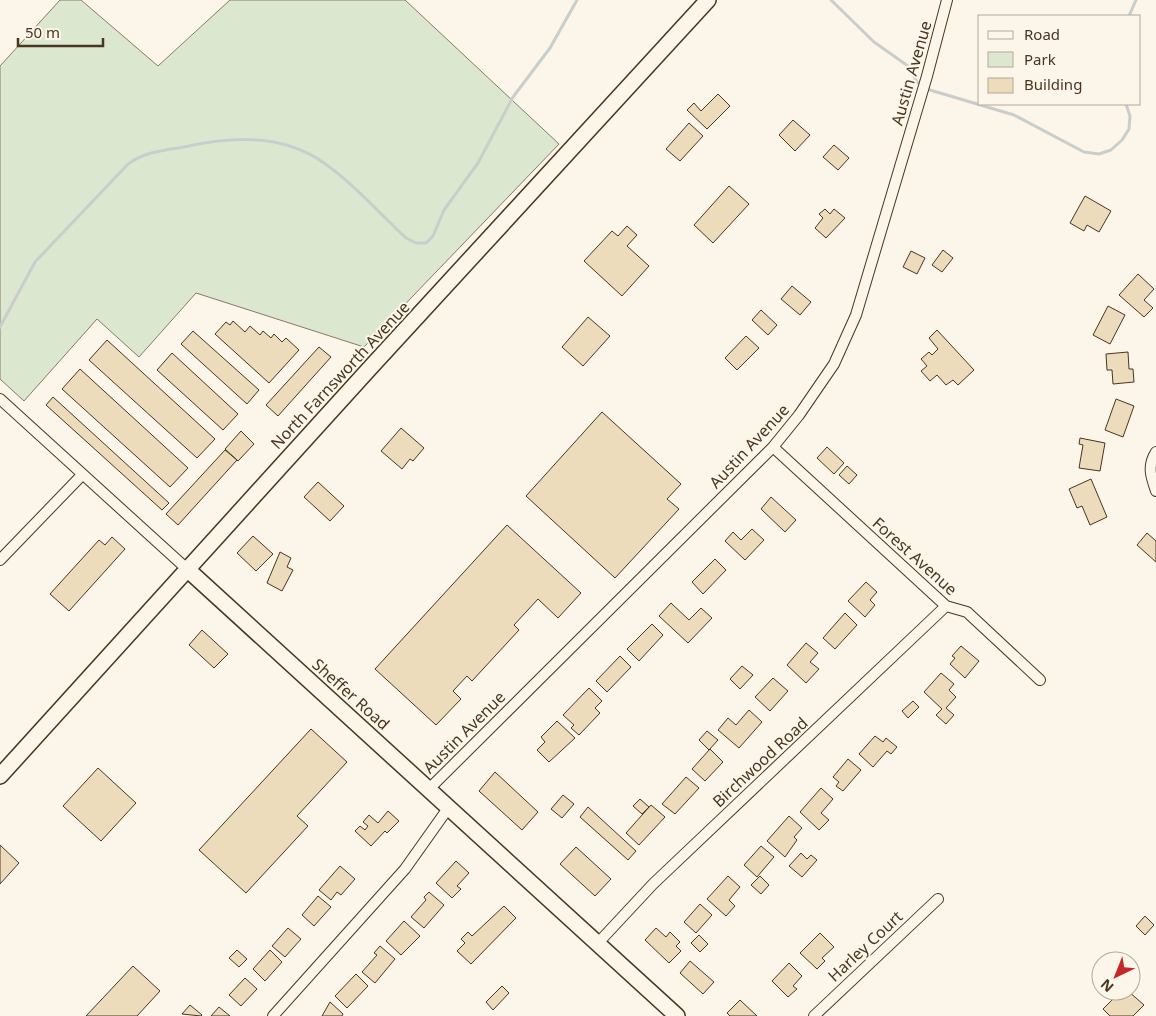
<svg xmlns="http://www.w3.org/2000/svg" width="1156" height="1016" font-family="'Noto Sans',sans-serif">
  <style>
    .green { fill: #dce7d0; stroke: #887966 }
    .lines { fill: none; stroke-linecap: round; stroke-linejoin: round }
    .stream { stroke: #c9cecd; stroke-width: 3 }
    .building { fill: #ecdcbc; stroke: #4a3520 }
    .street-casing { stroke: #4a3520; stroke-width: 12 }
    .secondary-casing { stroke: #4a3520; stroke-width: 18 }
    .street { stroke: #fbf6e9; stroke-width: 10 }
    .secondary { stroke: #fbf6e9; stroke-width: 15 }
    .labels { text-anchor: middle; stroke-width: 4; stroke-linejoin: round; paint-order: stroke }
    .street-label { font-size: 16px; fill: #4a3520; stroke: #fbf6e9 }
  </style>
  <rect width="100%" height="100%" fill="#fbf6e9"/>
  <path class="green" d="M60,0H81L158,66L230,0H405L559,144L364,347L196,293L139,357L97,319L24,401L0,379V66Z"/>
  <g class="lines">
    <path class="stream" d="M831,0L874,42L908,66L917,82L930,90L1014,115L1084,152L1099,154L1111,150L1122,140L1129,129L1130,116L1126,104
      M1129,16L1136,0
      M0,327L35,262L128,164C145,151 168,150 189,146C234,136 285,135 324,163C354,184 379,213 406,238L416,243H426L433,236L444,210L478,163L513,97L550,48L577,0"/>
  </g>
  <path class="building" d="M718,94L730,106L707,129L687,110L694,103L701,111Z
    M793,120L810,135L795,151L779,135Z
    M689,123L703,136L680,161L666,149Z
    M834,145L849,158L838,170L823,157Z
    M729,186L749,204L713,243L694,225Z
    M1085,196L1111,211L1099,232L1087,225L1084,231L1070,223Z
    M825,209L830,214L834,209L845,218L826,238L815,228L823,218L819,214Z
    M627,226L637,235L627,246L649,266L622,296L584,261L612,231L618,236Z
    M943,250L953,258L942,272L932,265Z
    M911,251L925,258L917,274L903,267Z
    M1138,274L1154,289L1144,300L1153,308L1144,317L1119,295Z
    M792,286L811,302L800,315L781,299Z
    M1108,306L1125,315L1110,344L1093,335Z
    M761,310L777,325L768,335L752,320Z
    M588,317L610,336L583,366L562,347Z
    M233,321L245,332L250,326L260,335L263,331L271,338L274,334L282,342L286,338L299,350L269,383L215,334L226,322L230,325Z
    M937,330L974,370L958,385L953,380L946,385L937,375L930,381L921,371L927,366L921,359L929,352L932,355L938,349L929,338Z
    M193,331L259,390L247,404L181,344Z
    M746,336L759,348L737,370L725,358Z
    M107,340L215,439L197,458L89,360Z
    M319,347L331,357L278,416L266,405Z
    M1128,352L1129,369H1133L1134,382L1113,384L1112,370H1107L1106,354Z
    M172,353L238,414L223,430L157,370Z
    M80,369L188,468L170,487L62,389Z
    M53,397L169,503L162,510L46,405Z
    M1116,399L1134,406L1123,437L1105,430Z
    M602,412L681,484L667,499L679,509L615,578L526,496Z
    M401,428L424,448L413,461L410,459L402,469L381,451Z
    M241,431L254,444L238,461L225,449Z
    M1080,438L1105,443L1100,471L1079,468L1083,445L1079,444Z
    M827,447L844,463L834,474L817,458Z
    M225,450L237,460L178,525L166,514Z
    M847,466L857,475L849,484L839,475Z
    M1091,479L1107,517L1090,525L1082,506L1077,508L1069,489Z
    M318,482L344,506L330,521L304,497Z
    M771,497L796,520L785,532L761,509Z
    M507,525L581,593L558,618L538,599L514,625L519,630L472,681L467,676L453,691L461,699L436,725L375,669Z
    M752,529L764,540L745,560L725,541L733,532L741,540Z
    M1147,533L1156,541V562L1137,545Z
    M253,536L273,554L256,571L237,553Z
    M112,537L125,549L69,611L50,594L99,540L105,545Z
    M280,552L291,558L287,567L293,570L282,591L267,583Z
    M715,559L726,570L703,594L692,582Z
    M866,582L877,592L870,600L875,605L865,617L848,601Z
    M671,603L689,620L701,608L712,618L688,643L659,616Z
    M845,613L857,625L835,649L823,638Z
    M652,624L663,635L639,661L627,649Z
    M202,630L228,654L214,668L189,645Z
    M806,643L818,653L810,662L819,669L806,683L787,665Z
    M961,646L979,661L965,678L950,664L955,658L952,656Z
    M620,656L631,667L607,692L596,681Z
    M742,666L753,675L740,689L730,679Z
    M941,673L954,684L949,690L956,697L946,708L954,715L946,724L936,715L942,709L924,692Z
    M773,678L788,691L770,711L755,697Z
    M589,688L602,701L595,708L600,713L579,735L571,728L574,725L563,715Z
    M913,701L919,707L908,718L902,711Z
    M749,710L762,722L739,748L718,730L728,718L736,725Z
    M557,721L575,738L549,762L537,750L545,742L541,737Z
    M311,729L347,762L297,816L308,826L246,893L199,850Z
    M707,731L718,740L709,750L699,740Z
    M875,736L883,742L886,738L897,747L891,754L887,751L873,767L859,754Z
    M710,749L723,762L705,781L692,769Z
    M848,759L861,770L843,791L836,786L839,782L833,777Z
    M98,768L136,803L101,841L63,806Z
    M495,772L538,812L522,830L479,791Z
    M686,777L699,788L675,814L662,804Z
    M821,788L833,799L821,813L829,820L819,830L800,812Z
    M563,795L574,804L562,818L551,809Z
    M640,799L649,807L642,814L633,806Z
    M651,805L665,817L639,845L626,833Z
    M588,807L636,851L628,860L580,817Z
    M388,811L399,821L387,833L385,831L371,846L355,831L360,826L365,830L368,826L363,822L369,815L378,823Z
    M789,816L802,828L794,837L797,840L785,857L767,841Z
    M0,845L19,863L0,884Z
    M761,846L774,857L757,877L744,865Z
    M576,847L611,879L595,896L560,864Z
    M801,853L807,859L811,855L817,860L802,877L789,866Z
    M456,861L469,873L457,886L461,889L452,898L436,883Z
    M340,866L355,879L341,895L337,892L331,900L319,890Z
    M728,876L740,887L729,900L735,906L726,916L707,899Z
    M760,876L769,885L761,894L751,885Z
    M429,892L444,905L424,928L411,917L426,900L424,897Z
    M318,896L331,907L314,926L302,915Z
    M700,904L712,915L696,933L684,922Z
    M504,906L516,918L471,964L457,951L465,943L461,939L468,932L472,936Z
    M1145,916L1154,925L1145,935L1136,926Z
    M404,921L420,936L401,955L386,941Z
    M288,928L301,939L285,957L272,946Z
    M656,928L666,937L670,932L680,942L676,946L681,951L669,963L645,940Z
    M820,933L834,947L822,958L825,961L817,969L800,953Z
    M699,935L708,944L700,952L691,943Z
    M380,946L395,959L375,983L362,972L377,955L374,953Z
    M237,950L247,959L239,967L229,958Z
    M270,950L282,962L265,981L253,969Z
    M690,961L714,982L703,994L680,973Z
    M789,963L802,976L793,986L797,989L788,997L772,981Z
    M133,966L160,991L137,1016H86Z
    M356,974L368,986L347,1008L335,996Z
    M245,978L257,989L241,1006L229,995Z
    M502,986L509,993L493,1010L486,1002Z
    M1128,991L1144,1005L1133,1016H1110L1103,1009L1119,993L1122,997Z
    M740,1000L757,1016H730L727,1013Z
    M330,1002L343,1014L342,1016H322Z
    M190,1005L202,1015L201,1016L182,1014Z
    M219,1007L230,1016H211Z"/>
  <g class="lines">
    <g class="street-casing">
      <path id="street" d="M0,399L187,569
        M773,447L946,606L967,612L1040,680
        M1156,452C1147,466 1151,477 1156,491
        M0,560L82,475
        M429,789L773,447L799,415L834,364L856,315L927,76L947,0
        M598,943L653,884L946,606
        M273,1016L405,869L449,807
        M814,1016L938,899"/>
    </g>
    <g class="secondary-casing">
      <path id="secondary" d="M187,569L677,1016
        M0,776L370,368L708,0"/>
    </g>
    <use href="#street" class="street"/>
    <use href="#secondary" class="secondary"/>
  </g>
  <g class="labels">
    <g class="street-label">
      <text transform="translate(911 73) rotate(-74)" y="6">Austin Avenue</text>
      <text transform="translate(340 375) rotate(-47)" y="6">North Farnsworth Avenue</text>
      <text transform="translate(749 446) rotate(-47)" y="6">Austin Avenue</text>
      <text transform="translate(915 556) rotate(42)" y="6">Forest Avenue</text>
      <text transform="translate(351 694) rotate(42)" y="6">Sheffer Road</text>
      <text transform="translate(464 732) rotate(-45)" y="6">Austin Avenue</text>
      <text transform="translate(760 762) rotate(-43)" y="6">Birchwood Road</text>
      <text transform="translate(865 946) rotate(-43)" y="6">Harley Court</text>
    </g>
  </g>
  <rect x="978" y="15" width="162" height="90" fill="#fbf6e9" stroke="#b4a999"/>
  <rect x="988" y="31" width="25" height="8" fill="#fbf6e9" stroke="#b4a999"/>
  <text x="1024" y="40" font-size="15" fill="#4a3520">Road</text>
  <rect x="988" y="52" width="25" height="15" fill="#dce7d0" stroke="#b4a999"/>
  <text x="1024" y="65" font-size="15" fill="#4a3520">Park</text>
  <rect x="988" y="78" width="25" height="15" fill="#ecdcbc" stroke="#b4a999"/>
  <text x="1024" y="90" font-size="15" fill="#4a3520">Building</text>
  <g transform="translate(1116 976) rotate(223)"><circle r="24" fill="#fbf6e9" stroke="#b4a999"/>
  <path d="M0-4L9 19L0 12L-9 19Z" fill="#c62828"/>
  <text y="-8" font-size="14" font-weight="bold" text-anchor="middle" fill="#4a3520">N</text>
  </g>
  <path d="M18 38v8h85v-8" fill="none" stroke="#4a3520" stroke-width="2.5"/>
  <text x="25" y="38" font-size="15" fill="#4a3520" stroke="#fbf6e9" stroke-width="4" paint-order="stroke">50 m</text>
</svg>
